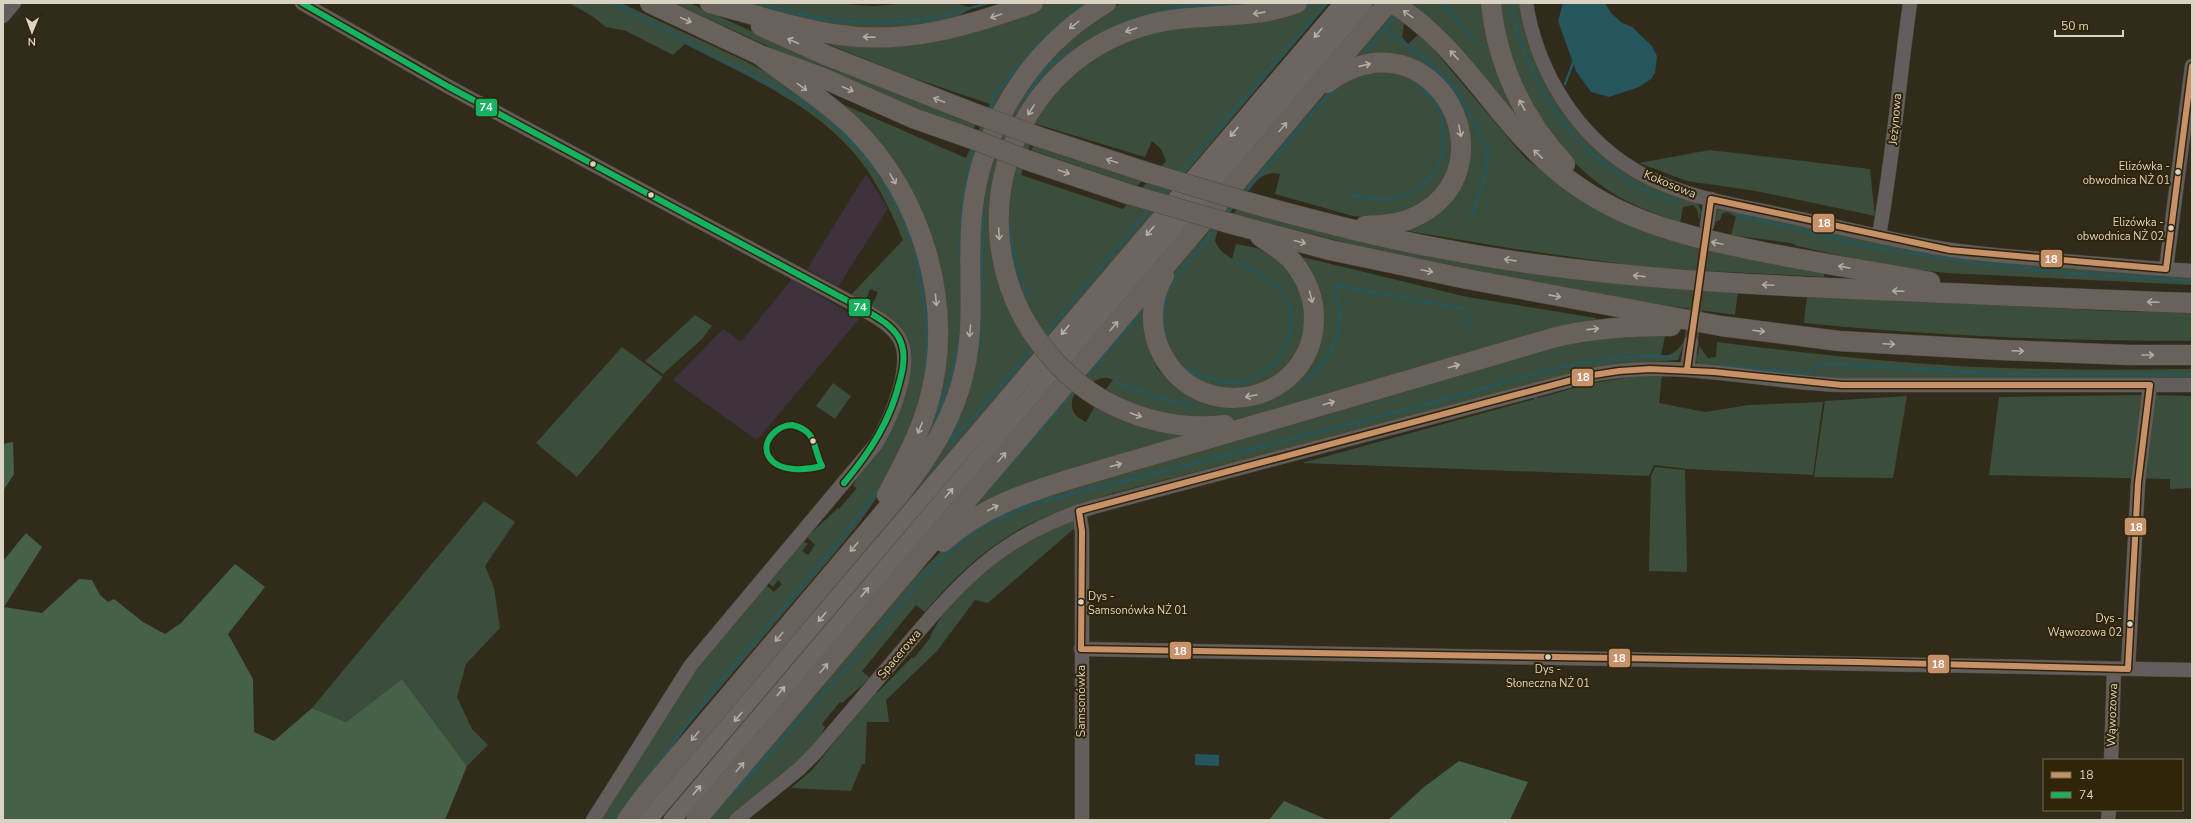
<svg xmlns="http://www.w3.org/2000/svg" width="2195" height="823" font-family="'Nunito Sans',sans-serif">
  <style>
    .commercial { fill: #3d323c }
    .green { fill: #3b4d3b; fill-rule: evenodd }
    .forest { fill: #456147 }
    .water { fill: #26565d }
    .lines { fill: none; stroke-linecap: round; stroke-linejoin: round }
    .stream { stroke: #26565d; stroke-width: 2.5 }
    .minor-tunnel { stroke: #4a4435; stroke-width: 14; stroke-dasharray: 14 7; stroke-linecap: butt }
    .minor-casing { stroke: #4e483c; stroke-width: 15 }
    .major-casing { stroke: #4e483c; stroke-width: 18 }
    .highway-casing { stroke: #4e483c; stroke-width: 21 }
    .minor { stroke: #635d5b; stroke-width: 14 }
    .major { stroke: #6c6561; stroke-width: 17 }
    .highway { stroke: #68615c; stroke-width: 20 }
    .highway-bridge-casing { stroke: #4e483c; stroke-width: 21; stroke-linecap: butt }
    .highway-bridge { stroke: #68615c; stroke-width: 20 }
    .bus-1-casing { stroke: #302508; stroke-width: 9 }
    .bus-2-casing { stroke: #302508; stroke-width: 9 }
    .bus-1 { stroke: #c7916a; stroke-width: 6 }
    .bus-2 { stroke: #13b361; stroke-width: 6 }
    .oneway { stroke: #b2ab9f }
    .oneway2 { stroke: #b9b2a6 }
    .bus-dot { fill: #dad3c3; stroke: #302508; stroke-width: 1.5 }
    .labels { text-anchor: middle; stroke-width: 4; stroke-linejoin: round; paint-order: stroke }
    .bus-label { font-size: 11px; fill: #dad3c3; stroke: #302508; text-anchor: end }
    .street-label { font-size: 12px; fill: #dad3c3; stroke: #302508 }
    .line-badge { stroke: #302508; stroke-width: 1.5 }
    .badge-label { font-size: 11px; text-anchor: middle; font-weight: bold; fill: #fff }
  </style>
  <rect width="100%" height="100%" fill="#312b1c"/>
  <path class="commercial" d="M866,174L888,208L838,287L807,269Z
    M792,279L859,319L757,440L673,380L723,329L741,342Z"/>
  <path class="green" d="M569,3H621L745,61L801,91L838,119L903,203L931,303L924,396L894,472L860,522L830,559L686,728L620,820H600L690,678L766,585L774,592L782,584L778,580L773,587L768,583L803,541L808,544L802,551L808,555L815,545L807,537L838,508L839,509L857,488L853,486L911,361L871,307L878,292L870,289L865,303L849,297L903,240C892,214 881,190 865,167C822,107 748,77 685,44L673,55L626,31L606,27L592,16Z
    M674,3H690L764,37L976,124L973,131L811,66Z
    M743,3H829L873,6L913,3H955L972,8L946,24L925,27L840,29Z
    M1047,3H1094L980,141L971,164L964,205L963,291L956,381L915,464L932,407L930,244L833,100L966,158L990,104L899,73L818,40L1012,16Z
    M1122,3H1281L1080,51L998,179L1018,324L1024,339L1035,353L782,649L957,415L977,207L996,138L1044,62L1111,8Z
    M1312,3H1329L1044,342L1019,298L1004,206L1031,121L1067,75L1132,35L1289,13ZM1036,124L1145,157L1152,141L1161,149L1166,161L1123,209L1021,175Z
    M1407,3H1482L1534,137Z
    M1498,3H1521L1522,15L1590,140L1685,200L1697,203L1701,210L1699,220L1697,209L1693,205L1683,207L1680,223C1656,214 1633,206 1611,192C1571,166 1536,123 1517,80C1508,60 1503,25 1498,3Z
    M1388,12L1404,24L1402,37L1408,44L1418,35L1434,50L1526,159L1600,211L1638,228L1685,245L1824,271V277L1651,268L1515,249L1402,230L1466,163L1433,74L1347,63Z
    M1392,69L1425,84L1448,114L1453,157L1442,185L1421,207L1379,219L1353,216L1275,194L1280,174C1275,173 1270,173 1265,175C1247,184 1218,221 1215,241L1220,250L1232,259L1236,244L1257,248L1277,258L1289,269L1306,299L1302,347L1279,378L1234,391L1196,382L1169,356L1159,307L1162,291L1176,267L1204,237L1245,185L1334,84L1347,76Z
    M1034,145L1135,179L1142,181L1137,186L1031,150Z
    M1710,150L1870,169L1875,216L1756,191L1687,181L1639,163Z
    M1721,207L1911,249L2192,277V285L1947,273L1893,267L1797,246L1791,243L1731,235L1736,217L1727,212L1722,214L1720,220L1715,222L1716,218L1713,215Z
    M1237,209L1738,291L1735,315L1587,294L1351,244L1233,214Z
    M1298,256L1467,297L1596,318L1595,323L1235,420L1194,424L1102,394L1113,380C1106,376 1100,378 1093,382L1078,377L1142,304L1145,307L1148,343L1157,368L1172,385L1207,404L1224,406L1311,359Z
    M1807,295L2112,311L2192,313V341C2062,341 1934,336 1804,323Z
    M695,315L712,326L702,339L663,374L645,361Z
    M1613,336H1665L1661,355C1673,357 1678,349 1685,341L1678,360L1606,365L1114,493C1083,503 1051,512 1022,528C985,548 952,579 925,612L916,605L862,671L870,678L842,703L840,702L822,724L825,727L816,744L776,781L728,820H704L820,689L908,584L956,536L1019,503L1564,342Z
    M1717,342C1813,354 1910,365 2007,368C2069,370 2130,370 2192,369V381L1830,379L1699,367L1693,354L1698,355L1699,346L1708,358L1716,357Z
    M622,347L663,377L577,477L536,443Z
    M1636,376H1662L1659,403L1705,412L1749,405L1823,402L1813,475L1688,469L1654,465L1649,476L1302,463L1589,384Z
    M833,383L851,396L835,419L816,406Z
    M1070,390L1075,393C1068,407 1073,416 1086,422L1095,406L1202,433L966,516Z
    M2149,395L2192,396V488L2170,489V479L1989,475L1999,397Z
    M1907,396L1893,478L1814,477L1825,401Z
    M1655,467L1685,470L1687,572L1649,571L1651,476Z
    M484,501L515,522L485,566L494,588L500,628L466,664L457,697L472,729L488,745L467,766L402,679L346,722L312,708Z
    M1067,520L1075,523L1077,526L988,603L975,600L937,651L886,700L889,722H867L865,764H862L851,791L791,788L813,769L874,693L878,692L912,657L914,658L931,637L930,636L941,617L938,613L1003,554Z"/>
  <path class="forest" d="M13,442L14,474L3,491V444Z
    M26,533L42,547L4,607L42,613L79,579L92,580L100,595L108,602L114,599L143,622L165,634L181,623L235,564L265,587L228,634L253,679L254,732L274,741L312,708L346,722L402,679L467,766L445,820H3V561Z
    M1459,761L1528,782L1510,820H1388L1424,787Z
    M1284,801L1328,820H1269Z"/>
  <path class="water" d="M1563,3H1605L1611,13L1622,23L1632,27L1652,46L1657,56L1655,73L1651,79L1639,87L1609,97L1591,92L1576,71L1558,21Z
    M1195,754L1219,755V766L1195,765Z"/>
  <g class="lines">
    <path class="stream" d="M612,3L799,99L829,120L858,149L878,174
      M762,3C813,23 871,25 926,19C946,17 968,8 988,3
      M1442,3L1475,41
      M1512,3C1514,24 1522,48 1531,67C1553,120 1586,155 1635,185C1648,193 1664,197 1678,202
      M1304,7L1314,3
      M1384,29L1420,55L1453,86L1478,128L1483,143L1488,150
      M1106,31L1127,20L1176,7L1248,3
      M1366,51L1395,16
      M1565,84L1573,63
      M1022,100L1049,65L1091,39
      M989,112L996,90L1000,89C1028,53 1048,30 1085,3
      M1001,142L1005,132
      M1179,174L1326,3
      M882,180L903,218L911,240
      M1245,193L1319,105L1337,89
      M1353,195C1398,209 1444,189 1443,137C1443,125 1441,111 1434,101C1430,95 1423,89 1417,84
      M1161,196L1168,187
      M1227,214L1234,206
      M1738,215L1866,246L1988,265L2081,274L2192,281
      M1471,218L1486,171L1488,150L1490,147
      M1009,225C1012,251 1019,275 1030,299
      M915,250L927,324L925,372
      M960,259C960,221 962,184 975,148
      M1465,317L1468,327
      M1044,335L1150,208
      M1166,339L1163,316L1169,288L1216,228
      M977,353L980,343L983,214
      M1722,365L1806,374L1820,363L1999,374L2192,375
      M1184,367C1190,373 1203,376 1211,378C1221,381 1232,385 1241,382C1288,370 1311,311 1269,279C1260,272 1248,268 1237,263
      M1085,378L1139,315
      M1305,382C1336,354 1347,325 1334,285L1465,309
      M1118,383L1154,397L1193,406
      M1535,397L1538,402
      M960,416L951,443L1033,348
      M932,427L950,380L959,340
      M987,492L1075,390
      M643,783L719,683L833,549L879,489
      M614,820L627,803
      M709,820L840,676L924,577L957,545L986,524L1035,503C1168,470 1302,437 1435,402C1511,382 1593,350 1673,357"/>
    <path class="minor-tunnel" d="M1691,342L1707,231"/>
    <g class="minor-casing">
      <path id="minor" d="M302,3L449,87L861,308C874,316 889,323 898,336C916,362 891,419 876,444L691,665L593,820
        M1526,3C1536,66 1570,125 1622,162C1672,197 1733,204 1791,217C1844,228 1898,242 1951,250C1985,255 2019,257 2052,260C2099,264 2145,268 2192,271
        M3,16L14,3
        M1707,225L1711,199
        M1879,235C1893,158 1899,81 1910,3
        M2166,269L2192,66
        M1687,370L1691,342
        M1079,511L1082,531V820
        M1081,649L2192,670
        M2128,669L2138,483L2150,385
        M2111,760L2114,669
        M736,820L799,769L816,752C844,719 872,686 901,652C961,581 1000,535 1093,507L1587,376C1671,357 1757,382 1842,385H2192
        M2108,820L2109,810"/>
    </g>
    <g class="major-casing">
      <path id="major" d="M648,820L1343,3
        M672,820L1364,3"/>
    </g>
    <g class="highway-casing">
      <path id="highway" d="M650,3L760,55L823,78L913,118L967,137
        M710,3C753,14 796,29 840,35C907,45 972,25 1033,3
        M1392,3C1457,42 1491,111 1546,161C1607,218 1679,235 1758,251C1815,263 1873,271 1930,282
        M1491,3C1497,64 1523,120 1565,164
        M761,26L828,56L976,114
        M760,55C791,79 825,100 853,127C923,197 955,305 929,401C920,434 903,465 887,495
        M1327,83C1434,5 1520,173 1410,219C1396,225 1380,225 1365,226
        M1036,136L1149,173
        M1027,160L1128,194
        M1247,202C1312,220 1377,237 1443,249C1593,278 1747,285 1900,291C1997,295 2095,300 2192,303
        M1225,222L1330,250L1467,279L1721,326L1839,341L2000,350L2130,355H2192
        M1164,276C1150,300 1149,329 1162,354C1201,429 1314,402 1314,318C1314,297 1306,278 1293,262C1284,251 1271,244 1260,236
        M1024,319C962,205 1019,62 1144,26C1194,11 1248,22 1297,3
        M1101,399C1139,420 1181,430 1225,425
        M943,542C981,507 1028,492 1077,477L1556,337C1594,328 1632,326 1671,326
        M627,820L646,794L899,495C929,457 955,417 965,368C975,322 968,276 971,229C975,137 1026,50 1106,3
        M696,820L1388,3"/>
    </g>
    <use href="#minor" class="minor"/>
    <use href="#major" class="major"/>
    <use href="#highway" class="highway"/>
    <g class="highway-bridge-casing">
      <path id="highway-bridge" d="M976,114L1036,136
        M967,137L1027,160
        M1149,173L1247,202
        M1128,194L1225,222
        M1024,319C1043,352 1068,379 1101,399"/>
    </g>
    <use href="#highway-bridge" class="highway-bridge"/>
    <g class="bus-1-casing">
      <path id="bus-1" d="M1711,199L1950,250L2166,269
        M2166,269L2192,66
        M1687,370L1711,199
        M2128,669L1858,662L1081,649L1082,531L1079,511L1587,376L1619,371L1650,369L1714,372L1842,385H2150
        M2128,669L2138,483L2150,385"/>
    </g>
    <g class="bus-2-casing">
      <path id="bus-2" d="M302,3L449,87L861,308C875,316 891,324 899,338C906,351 904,366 900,380C891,420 870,452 844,483
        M792,425C818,431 812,447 822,466C807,470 779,473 769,457C760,442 777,425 792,425Z"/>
    </g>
    <use href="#bus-1" class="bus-1"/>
    <use href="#bus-2" class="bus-2"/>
  </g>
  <defs><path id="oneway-shaft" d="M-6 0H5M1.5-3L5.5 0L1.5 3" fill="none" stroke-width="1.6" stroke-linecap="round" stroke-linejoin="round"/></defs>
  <g class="oneway">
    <use href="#oneway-shaft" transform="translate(1259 13) rotate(172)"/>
    <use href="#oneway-shaft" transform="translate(1408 14) rotate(-144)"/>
    <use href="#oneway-shaft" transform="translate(996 16) rotate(161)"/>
    <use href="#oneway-shaft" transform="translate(686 20) rotate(24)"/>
    <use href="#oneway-shaft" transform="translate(1074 25) rotate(142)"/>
    <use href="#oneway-shaft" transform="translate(1131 30) rotate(161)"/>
    <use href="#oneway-shaft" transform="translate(869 37) rotate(-179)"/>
    <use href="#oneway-shaft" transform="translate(793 41) rotate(-156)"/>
    <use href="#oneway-shaft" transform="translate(1454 55) rotate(-133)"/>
    <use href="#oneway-shaft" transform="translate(1365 65) rotate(-13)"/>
    <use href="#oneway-shaft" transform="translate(802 87) rotate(36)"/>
    <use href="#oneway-shaft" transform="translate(848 89) rotate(23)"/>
    <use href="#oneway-shaft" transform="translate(939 100) rotate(-159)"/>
    <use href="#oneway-shaft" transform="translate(1522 105) rotate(-119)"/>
    <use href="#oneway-shaft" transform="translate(1031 110) rotate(122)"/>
    <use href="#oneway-shaft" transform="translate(1283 127) rotate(-50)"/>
    <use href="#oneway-shaft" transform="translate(1460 131) rotate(79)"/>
    <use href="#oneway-shaft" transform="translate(1538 154) rotate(-136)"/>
    <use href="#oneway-shaft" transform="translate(1112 161) rotate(-162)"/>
    <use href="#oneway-shaft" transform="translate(1064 172) rotate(19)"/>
    <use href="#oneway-shaft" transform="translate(893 179) rotate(60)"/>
    <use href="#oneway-shaft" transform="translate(999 234) rotate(87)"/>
    <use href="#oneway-shaft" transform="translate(1300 242) rotate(15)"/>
    <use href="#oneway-shaft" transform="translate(1717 243) rotate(-168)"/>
    <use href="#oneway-shaft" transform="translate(1510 260) rotate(-172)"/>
    <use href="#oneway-shaft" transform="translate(1844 267) rotate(-170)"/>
    <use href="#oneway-shaft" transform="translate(1427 271) rotate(12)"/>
    <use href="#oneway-shaft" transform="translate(1639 276) rotate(-174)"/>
    <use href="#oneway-shaft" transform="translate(1768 285) rotate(-177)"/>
    <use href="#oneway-shaft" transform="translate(1898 291) rotate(-178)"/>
    <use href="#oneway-shaft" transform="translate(1555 296) rotate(11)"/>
    <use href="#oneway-shaft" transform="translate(1311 297) rotate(76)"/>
    <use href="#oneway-shaft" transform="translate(936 300) rotate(84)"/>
    <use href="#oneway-shaft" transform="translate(2153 302) rotate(-178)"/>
    <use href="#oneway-shaft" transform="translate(1114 326) rotate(-49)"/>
    <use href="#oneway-shaft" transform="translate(1593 329) rotate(-6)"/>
    <use href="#oneway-shaft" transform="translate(970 331) rotate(95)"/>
    <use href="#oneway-shaft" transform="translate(1759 331) rotate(7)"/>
    <use href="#oneway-shaft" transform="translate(1889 344) rotate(3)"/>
    <use href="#oneway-shaft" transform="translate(2018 351) rotate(2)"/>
    <use href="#oneway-shaft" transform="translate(2148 355)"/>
    <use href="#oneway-shaft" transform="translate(1454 366) rotate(-16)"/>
    <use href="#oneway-shaft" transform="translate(1251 396) rotate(168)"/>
    <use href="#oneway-shaft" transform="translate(1329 403) rotate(-16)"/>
    <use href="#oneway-shaft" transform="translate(1136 415) rotate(19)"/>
    <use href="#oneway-shaft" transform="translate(920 428) rotate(112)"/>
    <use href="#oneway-shaft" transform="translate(1002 457) rotate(-50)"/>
    <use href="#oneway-shaft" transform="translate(1116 465) rotate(-16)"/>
    <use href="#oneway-shaft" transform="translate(993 508) rotate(-27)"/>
    <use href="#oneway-shaft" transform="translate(854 547) rotate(131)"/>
    <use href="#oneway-shaft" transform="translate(779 637) rotate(130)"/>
    <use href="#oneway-shaft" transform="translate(824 668) rotate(-50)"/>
    <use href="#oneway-shaft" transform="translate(695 736) rotate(130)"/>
    <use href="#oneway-shaft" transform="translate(740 767) rotate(-50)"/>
  </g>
  <g class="oneway2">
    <use href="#oneway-shaft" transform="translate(1318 33) rotate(130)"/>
    <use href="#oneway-shaft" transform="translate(1234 132) rotate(130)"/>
    <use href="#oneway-shaft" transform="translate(1150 231) rotate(130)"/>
    <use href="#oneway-shaft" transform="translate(1065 330) rotate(130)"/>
    <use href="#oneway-shaft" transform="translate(949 493) rotate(-50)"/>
    <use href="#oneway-shaft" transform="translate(865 592) rotate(-50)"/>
    <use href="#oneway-shaft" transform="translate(822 617) rotate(130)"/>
    <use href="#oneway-shaft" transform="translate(781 691) rotate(-50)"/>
    <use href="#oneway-shaft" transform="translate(738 717) rotate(130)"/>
    <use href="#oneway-shaft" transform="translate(697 790) rotate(-50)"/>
  </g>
  <g class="bus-dot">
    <circle cx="593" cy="164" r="3.5"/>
    <circle cx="2178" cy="172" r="3.5"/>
    <circle cx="651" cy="195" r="3.5"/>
    <circle cx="2171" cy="228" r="3.5"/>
    <circle cx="813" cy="441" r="3.5"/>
    <circle cx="1081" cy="602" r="3.5"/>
    <circle cx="2130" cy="624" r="3.5"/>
    <circle cx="1548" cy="657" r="3.5"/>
  </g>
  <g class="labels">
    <g class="bus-label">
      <text x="2170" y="170">Elizówka -<tspan x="2170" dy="14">obwodnica NŻ 01</tspan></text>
      <text x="2164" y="226">Elizówka -<tspan x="2164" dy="14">obwodnica NŻ 02</tspan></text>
      <text x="1088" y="600" text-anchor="start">Dys -<tspan x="1088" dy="14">Samsonówka NŻ 01</tspan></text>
      <text x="2122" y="622">Dys -<tspan x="2122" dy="14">Wąwozowa 02</tspan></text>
      <text x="1548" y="673" text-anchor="middle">Dys -<tspan x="1548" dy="14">Słoneczna NŻ 01</tspan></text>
    </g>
    <g class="street-label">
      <text transform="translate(1895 119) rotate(-85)" y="4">Jeżynowa</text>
      <text transform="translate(1670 184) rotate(22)" y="4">Kokosowa</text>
      <text transform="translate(899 654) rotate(-50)" y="4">Spacerowa</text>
      <text transform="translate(1081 701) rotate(-90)" y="4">Samsonówka</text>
      <text transform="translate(2112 715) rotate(-88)" y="4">Wąwozowa</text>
    </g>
  </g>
  <g class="line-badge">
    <rect x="475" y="98" width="23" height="19" rx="4" fill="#13b361"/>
    <rect x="1812" y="213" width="23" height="20" rx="4" fill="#c7916a"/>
    <rect x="2040" y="249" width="23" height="19" rx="4" fill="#c7916a"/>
    <rect x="848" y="298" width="23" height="19" rx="4" fill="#13b361"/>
    <rect x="1571" y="368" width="23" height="19" rx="4" fill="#c7916a"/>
    <rect x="2124" y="517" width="23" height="19" rx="4" fill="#c7916a"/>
    <rect x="1169" y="641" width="23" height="19" rx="4" fill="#c7916a"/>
    <rect x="1608" y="648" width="23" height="20" rx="4" fill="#c7916a"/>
    <rect x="1927" y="654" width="23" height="20" rx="4" fill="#c7916a"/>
  </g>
  <g class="badge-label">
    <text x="486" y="111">74</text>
    <text x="1824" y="227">18</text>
    <text x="2051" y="263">18</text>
    <text x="860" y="311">74</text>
    <text x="1583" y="381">18</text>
    <text x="2136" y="531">18</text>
    <text x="1180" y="655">18</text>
    <text x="1619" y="662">18</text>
    <text x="1938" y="668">18</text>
  </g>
  <rect width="2195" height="823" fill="none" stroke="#dad3c3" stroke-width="8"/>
  <rect x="2043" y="759" width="140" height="52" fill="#302508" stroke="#746b53"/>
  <rect x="2051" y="772" width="20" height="6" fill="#c7916a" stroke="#746b53"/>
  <text x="2079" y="779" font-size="12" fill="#dad3c3">18</text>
  <rect x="2051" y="792" width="20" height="6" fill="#13b361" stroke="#746b53"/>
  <text x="2079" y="799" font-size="12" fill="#dad3c3">74</text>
  <g transform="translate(32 32) rotate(181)" stroke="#302508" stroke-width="3" paint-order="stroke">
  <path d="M0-3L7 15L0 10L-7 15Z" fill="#dad3c3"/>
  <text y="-6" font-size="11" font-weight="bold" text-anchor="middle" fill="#dad3c3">N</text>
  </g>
  <path d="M2055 30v6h68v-6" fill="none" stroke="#dad3c3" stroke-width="2"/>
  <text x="2061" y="30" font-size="12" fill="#dad3c3" stroke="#302508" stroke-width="3" paint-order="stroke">50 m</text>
</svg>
